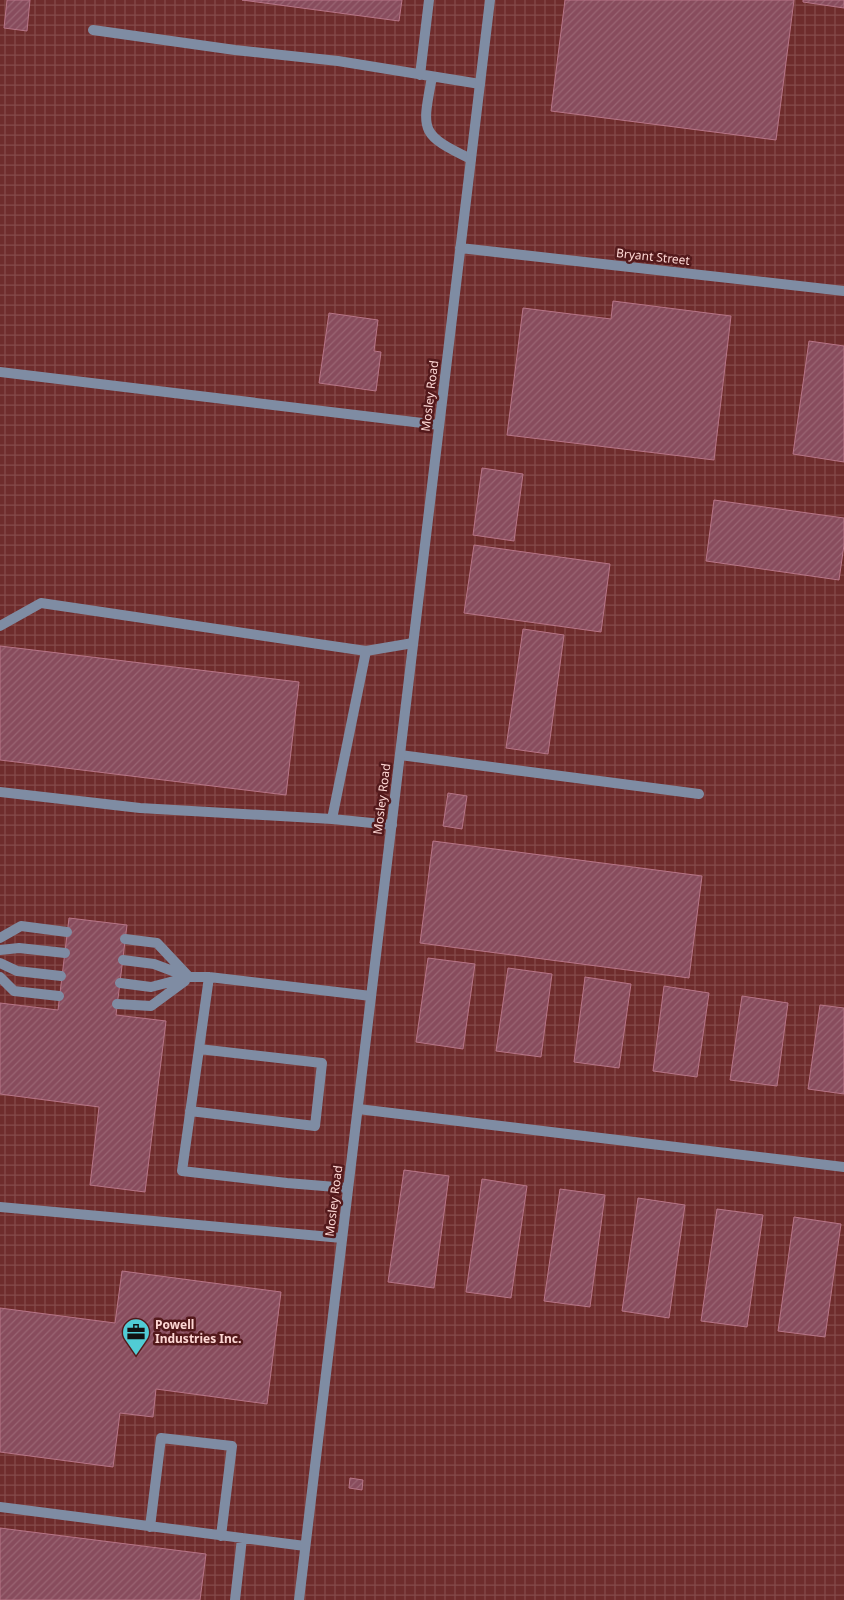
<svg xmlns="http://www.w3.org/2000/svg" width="844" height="1600" font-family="'Noto Sans',sans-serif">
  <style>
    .industrial { fill: url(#industrial-grid) }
    .building { fill: url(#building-hatch); stroke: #b77587 }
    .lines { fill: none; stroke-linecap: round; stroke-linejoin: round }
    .lane { stroke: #7f8ca3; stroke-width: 10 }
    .street { stroke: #7f8ca3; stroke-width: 10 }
    .labels { text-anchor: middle; stroke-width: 5; stroke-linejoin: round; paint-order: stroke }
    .street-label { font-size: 12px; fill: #fed8d5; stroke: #53191b }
    .poi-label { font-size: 12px; font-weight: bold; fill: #fed8d5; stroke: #53191b; text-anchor: start }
  </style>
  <defs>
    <pattern id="industrial-grid" width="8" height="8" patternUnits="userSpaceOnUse" patternTransform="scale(1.25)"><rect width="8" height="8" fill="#6e2c2c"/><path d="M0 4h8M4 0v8" fill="none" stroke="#844a4a"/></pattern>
    <pattern id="building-hatch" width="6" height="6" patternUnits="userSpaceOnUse" patternTransform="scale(1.25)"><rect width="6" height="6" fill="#884c5d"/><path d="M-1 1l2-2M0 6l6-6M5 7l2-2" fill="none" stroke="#9a6573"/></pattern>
  </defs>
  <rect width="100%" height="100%" fill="#5f2425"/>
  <path class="industrial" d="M0,0H844V1600H0Z"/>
  <path class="building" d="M7,0H30L27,31L4,28Z
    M242,0H402L399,21Z
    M565,0H794L776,140L551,111Z
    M803,0H844V8L803,2Z
    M613,301L731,316L714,460L507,435L523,308L611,319Z
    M329,313L378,320L374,351L381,352L376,391L319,383Z
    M809,341L844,346V462L793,454Z
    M482,468L523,474L514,541L473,535Z
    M714,500L844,518V545L839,580L706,561Z
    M474,545L610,564L601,632L464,613Z
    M523,629L564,635L548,754L506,748Z
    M0,646L299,682L286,795L0,760Z
    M448,793L467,796L462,829L443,826Z
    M433,841L702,876L689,978L420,943Z
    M69,918L127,925L116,1015L166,1021L145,1192L90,1185L99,1107L0,1094V1003L58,1010Z
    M428,958L475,964L463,1049L416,1042Z
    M508,968L552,974L541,1057L496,1051Z
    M585,977L631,984L619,1068L574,1062Z
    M664,986L709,993L697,1077L653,1071Z
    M742,996L788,1003L777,1086L730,1080Z
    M820,1005L844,1008V1094L808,1089Z
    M404,1170L449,1176L434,1288L388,1282Z
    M482,1179L527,1186L511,1298L466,1292Z
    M560,1189L605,1195L590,1307L544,1301Z
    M638,1198L685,1205L669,1318L622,1311Z
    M717,1209L763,1215L747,1327L701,1321Z
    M794,1217L841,1224L825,1337L778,1331Z
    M122,1271L281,1292L267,1404L156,1389L153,1417L120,1413L113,1467L0,1452V1308L115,1323Z
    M350,1478L363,1480L362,1490L349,1488Z
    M0,1528L206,1554L200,1600H0Z"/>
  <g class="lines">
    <path class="lane" d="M93,30L235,50L338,61L480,84
      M420,75L429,0
      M432,77C422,131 419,134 471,159
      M0,372L439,425
      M0,626L41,603L366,651L413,643
      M400,755L699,794
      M0,792L140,808L332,819L392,825
      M332,819L366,651
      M0,938L21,926L67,932
      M125,939L157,943L189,977
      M0,950L19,948L65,953
      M123,960L154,964L186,976
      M0,963L17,971L61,976
      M0,977L14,991L59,996
      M209,977L182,1171L287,1183L348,1188
      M120,983L151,987L189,977H209L371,996
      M117,1004L151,1006L185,981
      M358,1109L844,1167
      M190,1111L315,1126L322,1063L199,1049
      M0,1207L342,1238
      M0,1507L305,1546
      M150,1527L161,1438L232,1446L221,1536
      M235,1600L242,1538"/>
    <path class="street" d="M460,248L844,291
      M299,1600L490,0"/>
  </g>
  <defs>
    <g id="office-pin" transform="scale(1.4375)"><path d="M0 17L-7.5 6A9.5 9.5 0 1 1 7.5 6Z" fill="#51ccd5" stroke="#53191b"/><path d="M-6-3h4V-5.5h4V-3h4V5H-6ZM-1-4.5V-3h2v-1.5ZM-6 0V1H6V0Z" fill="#111"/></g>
  </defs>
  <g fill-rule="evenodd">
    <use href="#office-pin" x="136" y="1332"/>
  </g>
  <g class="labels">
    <g class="street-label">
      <text transform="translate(653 257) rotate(6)" y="4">Bryant Street</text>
      <text transform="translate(430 396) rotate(-83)" y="4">Mosley Road</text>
      <text transform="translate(382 799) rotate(-83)" y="4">Mosley Road</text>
      <text transform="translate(334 1201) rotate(-83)" y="4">Mosley Road</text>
    </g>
    <g class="poi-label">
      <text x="155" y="1329">Powell<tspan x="155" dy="14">Industries Inc.</tspan></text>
    </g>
  </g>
</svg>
